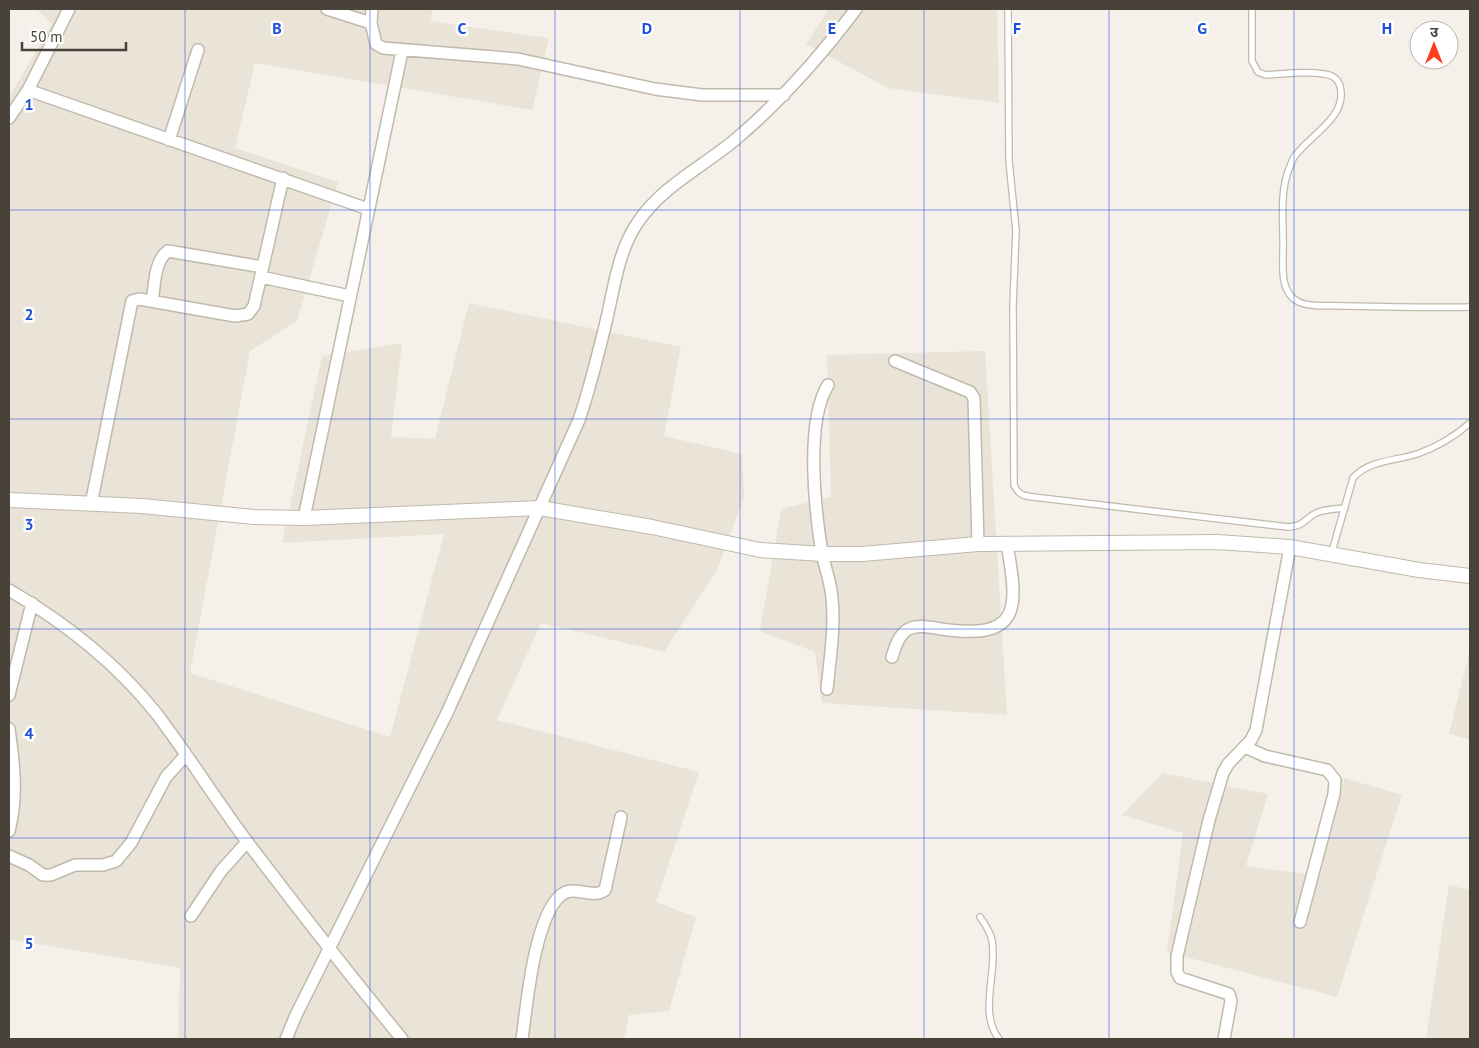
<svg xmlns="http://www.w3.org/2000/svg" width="1479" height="1048" font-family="'PT Sans','Noto Sans Devanagari',sans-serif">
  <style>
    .residential { fill: #e9e3d8 }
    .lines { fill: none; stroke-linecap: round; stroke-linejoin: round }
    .service-casing { stroke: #c0b9ac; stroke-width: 8 }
    .minor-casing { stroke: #c0b9ac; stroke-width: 14 }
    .tertiary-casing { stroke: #c0b9ac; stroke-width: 16 }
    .service { stroke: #fff; stroke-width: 5.5 }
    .minor { stroke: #fff; stroke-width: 11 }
    .tertiary { stroke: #fff; stroke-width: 14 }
    .grid { fill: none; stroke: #1d4ed8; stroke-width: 1; stroke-opacity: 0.55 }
    .grid-label { font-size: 16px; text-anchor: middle; font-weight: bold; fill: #1d4ed8; stroke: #fff; stroke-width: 5; stroke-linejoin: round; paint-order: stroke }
  </style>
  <rect width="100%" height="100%" fill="#f5f1ea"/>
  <path class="residential" d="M36,9H433L430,21L549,38L532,110L255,63L235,148L338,182L297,321L250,351L190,673L390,737L444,534L282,543L322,356L402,343L391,437L435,439L469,303L681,347L664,436L742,454L744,497L717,570L664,652L541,623L497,720L699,772L656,902L696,917L669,1011L629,1015L624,1039H178L180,968L9,939V97L52,24Z
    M829,9H997L999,103L888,88L806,44Z
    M985,351L1007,715L822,703L815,652L760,631L781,509L831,497L827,355Z
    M1470,649V740L1449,734Z
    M1163,773L1268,794L1246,866L1313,875L1344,778L1402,795L1337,997L1167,952L1183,833L1122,815Z
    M1449,885L1470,890V1039H1426Z"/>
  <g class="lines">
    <g class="service-casing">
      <path id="service" d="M1008,9L1009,161L1016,231L1013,305L1014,485C1018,494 1023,496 1033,497L1288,527C1305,526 1304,519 1316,513C1325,509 1335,509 1345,508
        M1252,9V61L1258,72L1266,75C1284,74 1305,71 1323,74C1330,74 1338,78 1340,86C1348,117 1311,134 1295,156C1292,159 1291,165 1289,169C1279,193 1284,226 1283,252C1283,268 1280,291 1297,301C1309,308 1331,305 1345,306C1387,307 1428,308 1470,307
        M1331,555L1353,478C1369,460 1395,461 1417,454C1437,447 1454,437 1470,423
        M980,917C985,924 990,931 992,940C998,971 978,1013 999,1039"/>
    </g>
    <g class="minor-casing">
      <path id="minor" d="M327,9L371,23L376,44L383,48L518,59L655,89L702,95H784
        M371,23L372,9
        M28,90L368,209
        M9,118L28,90L69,9
        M169,140L198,50
        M261,277L350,296
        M152,301C155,285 154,261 168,251L263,267
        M895,361L970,392L974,398L978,544
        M91,504L132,301L139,299L235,316L248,314L254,306L283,178
        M304,518L402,51
        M9,590C64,622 116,663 156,713C188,755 216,800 248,843C298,909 349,974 402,1039
        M892,657C895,648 898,636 907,630C916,624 930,627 941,629C1020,640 1019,611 1007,544
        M827,689C830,659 835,628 832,598C831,583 825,568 822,553C815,511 805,422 828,385
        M9,695L32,603
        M9,729C14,764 18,796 9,831
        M1245,747L1265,756L1327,770L1335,780L1334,794L1300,922
        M9,856L29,865L43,875H51L75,865H103L116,861L131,843L166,777L186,755
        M191,916L221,871L247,842
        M286,1039L296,1015L447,713L579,420C590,388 598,355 606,322C614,288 618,251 638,222C662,186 704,166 736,139C782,100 820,57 856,9
        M522,1039C527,1004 534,918 561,895C574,884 592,900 605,890L621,817
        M1224,1039L1231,1001L1229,994L1180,978L1177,972V956L1209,820L1223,773L1228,764L1251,740L1256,730L1290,547"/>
    </g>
    <g class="tertiary-casing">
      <path id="tertiary" d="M9,500L142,506L254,517L304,518L540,508L652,527L760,550L823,554H862L978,544L1217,542L1290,547L1419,570L1470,576"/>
    </g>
    <use href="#service" class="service"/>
    <use href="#minor" class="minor"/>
    <use href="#tertiary" class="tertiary"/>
  </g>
  <path class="grid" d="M185,9V1039M370,9V1039M555,9V1039M740,9V1039M924,9V1039M1109,9V1039M1294,9V1039M9,210H1470M9,419H1470M9,629H1470M9,838H1470"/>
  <g class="grid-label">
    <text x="277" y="34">B</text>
    <text x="462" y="34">C</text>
    <text x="647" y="34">D</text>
    <text x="832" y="34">E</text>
    <text x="1017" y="34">F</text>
    <text x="1202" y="34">G</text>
    <text x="1387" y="34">H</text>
    <text x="29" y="110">1</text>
    <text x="29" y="320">2</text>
    <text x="29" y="530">3</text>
    <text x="29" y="739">4</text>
    <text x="29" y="949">5</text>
  </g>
  <rect width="1479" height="1048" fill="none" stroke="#494238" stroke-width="20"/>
  <g transform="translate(1434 45)"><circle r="24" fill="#ffffff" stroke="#b6b3af"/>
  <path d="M0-4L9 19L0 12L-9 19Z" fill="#f93d1d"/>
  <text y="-8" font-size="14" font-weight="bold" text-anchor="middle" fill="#494238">उ</text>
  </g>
  <path d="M22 42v8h104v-8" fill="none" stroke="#494238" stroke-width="2.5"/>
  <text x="30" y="42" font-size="15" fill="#494238" stroke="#ffffff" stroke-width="4" paint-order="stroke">50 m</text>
</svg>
